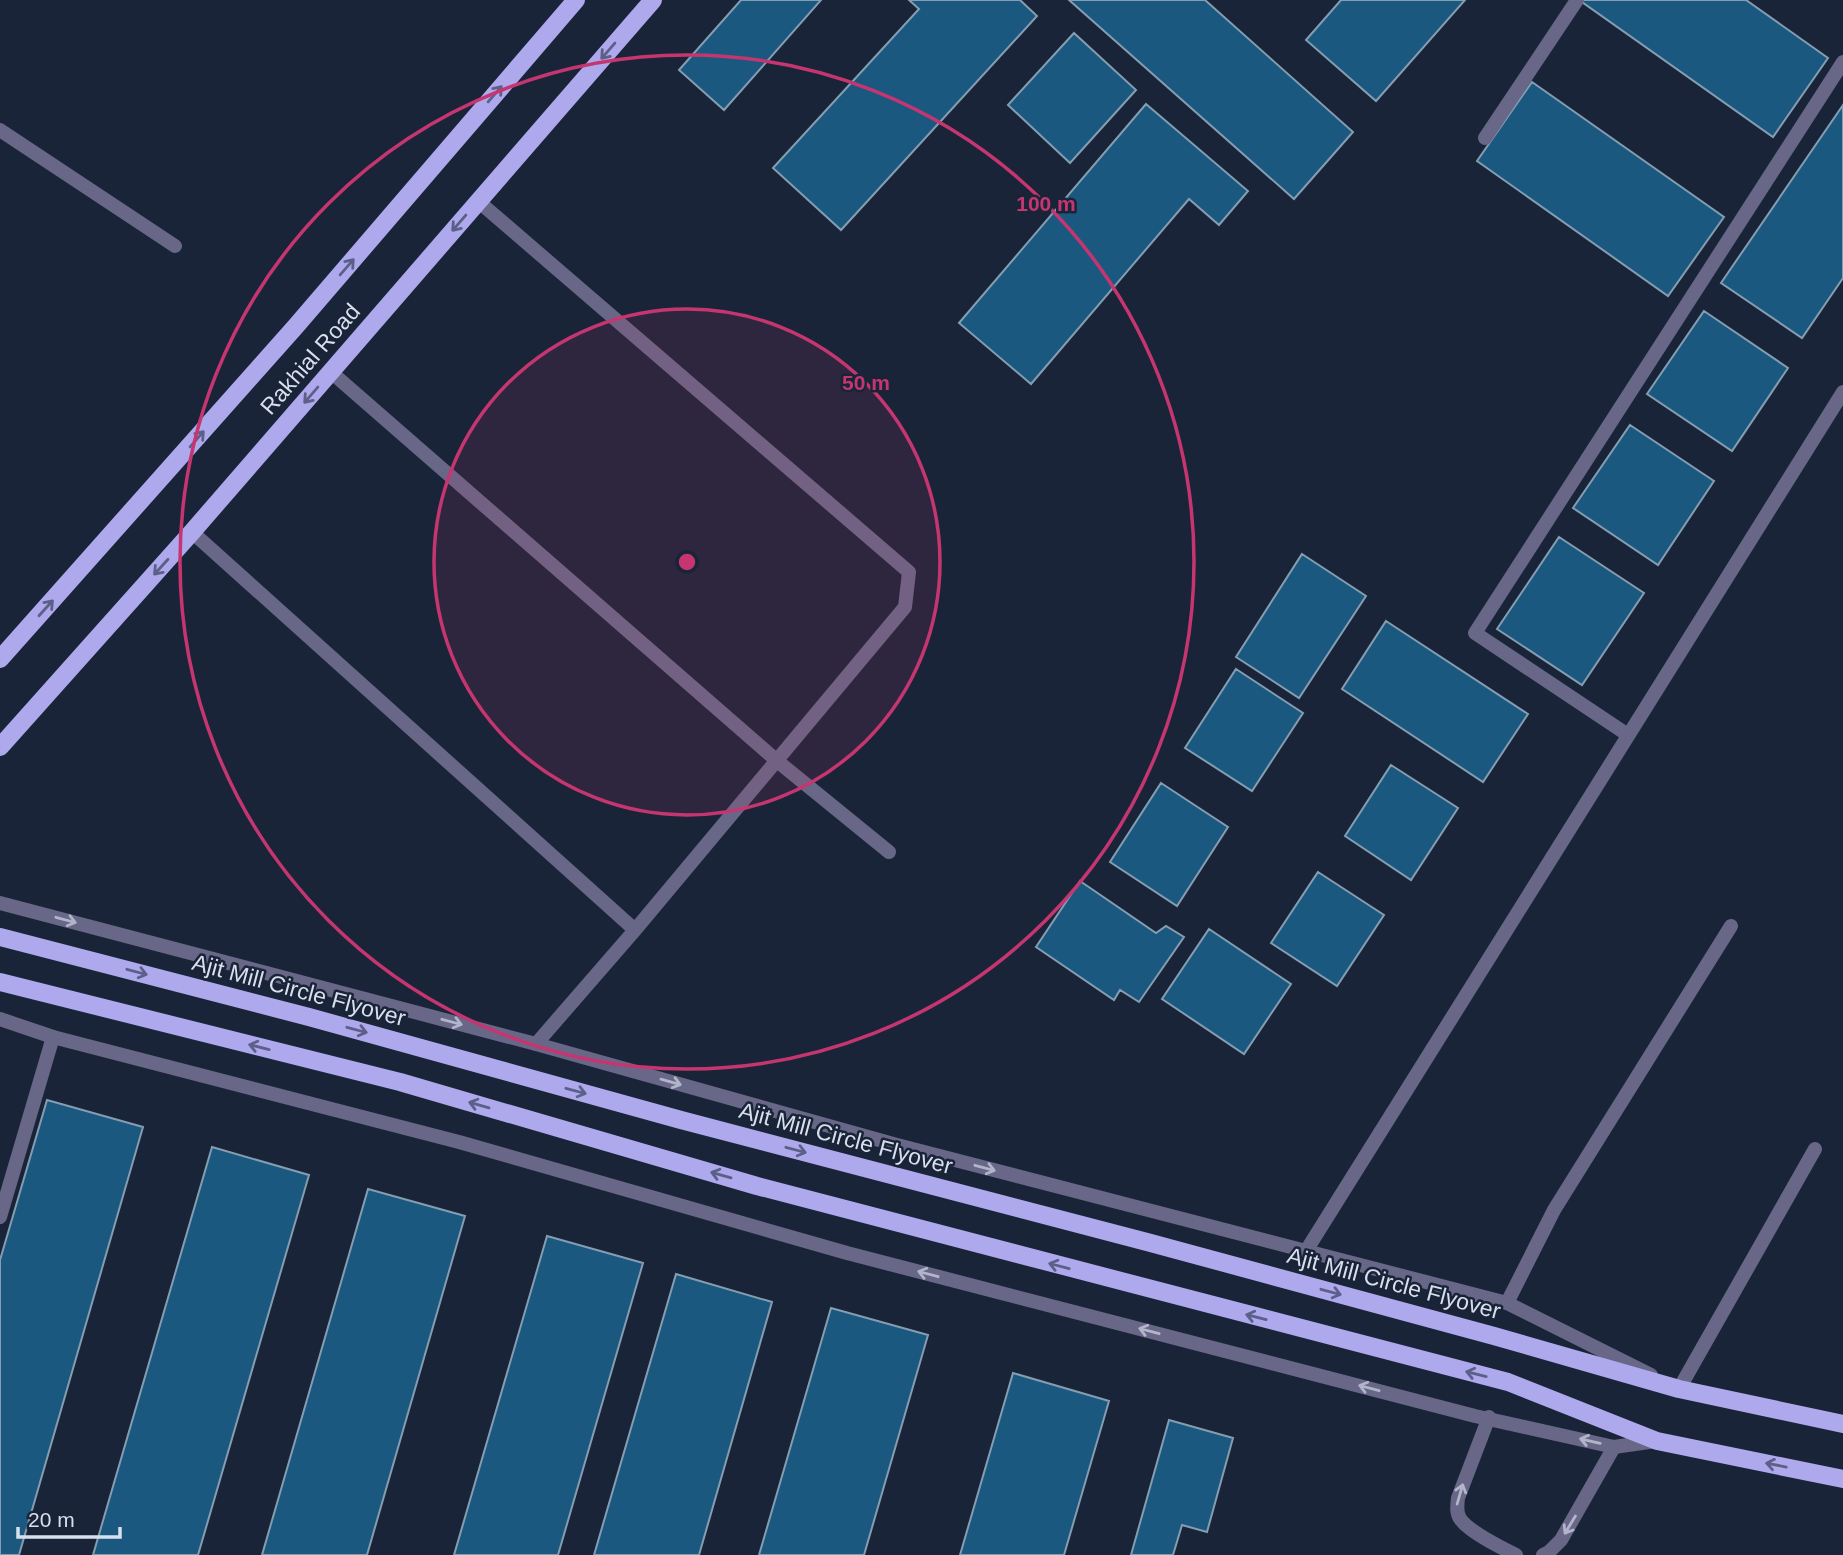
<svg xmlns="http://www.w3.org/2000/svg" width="1843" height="1555" font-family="Arial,sans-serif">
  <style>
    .building { fill: #1b5880; stroke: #849db1; stroke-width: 2 }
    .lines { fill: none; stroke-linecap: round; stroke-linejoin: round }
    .service { stroke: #686787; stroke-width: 14 }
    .minor { stroke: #686787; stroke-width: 14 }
    .tertiary { stroke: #686787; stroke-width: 14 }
    .primary { stroke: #ada9ec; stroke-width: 18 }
    .oneway { stroke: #5c6089 }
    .oneway2 { stroke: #b1b5c9 }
    .ring { fill: none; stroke: #c53671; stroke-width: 3.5 }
    .labels { text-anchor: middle; stroke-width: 5; stroke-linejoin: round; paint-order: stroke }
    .street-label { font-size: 23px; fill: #d8dfed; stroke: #1a2438 }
    .centre { fill: #c53671; stroke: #1a2438; stroke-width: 3.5 }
    .ring-label { font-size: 21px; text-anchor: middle; font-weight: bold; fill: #c53671; stroke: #1a2438; stroke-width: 5; stroke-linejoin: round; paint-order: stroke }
  </style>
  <rect width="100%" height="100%" fill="#1a2438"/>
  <path class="building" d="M741,0H821L724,110L679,70Z
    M909,0H1020L1037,16L841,230L773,168L919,9Z
    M1069,0H1205L1353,132L1294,199Z
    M1341,0H1465L1376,101L1306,40Z
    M1584,0H1746L1828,58L1773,137L1582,2Z
    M1074,33L1136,90L1070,163L1008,105Z
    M1532,82L1724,217L1668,296L1477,161Z
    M1146,104L1248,191L1219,225L1189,199L1031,384L959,323Z
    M1843,105V278L1802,338L1721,283Z
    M1704,311L1788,368L1732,451L1647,394Z
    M1630,425L1714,481L1658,565L1573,508Z
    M1559,537L1644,593L1582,685L1497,629Z
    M1302,554L1366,596L1299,698L1236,657Z
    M1386,621L1528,714L1483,782L1342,689Z
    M1236,669L1303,713L1252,791L1185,748Z
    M1391,765L1458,808L1411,880L1345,836Z
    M1161,783L1228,827L1177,906L1110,862Z
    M1318,872L1384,915L1337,986L1271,943Z
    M1080,881L1156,933L1166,926L1184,937L1139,1002L1120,990L1114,1000L1036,947Z
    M1209,929L1291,984L1244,1054L1162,999Z
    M47,1100L143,1127L19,1555H0V1260Z
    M212,1147L309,1175L198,1555H93Z
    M368,1189L465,1216L367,1555H262Z
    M547,1236L643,1263L558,1555H454Z
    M676,1274L772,1302L699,1555H594Z
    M831,1308L928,1335L864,1555H759Z
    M1013,1373L1109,1401L1064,1555H960Z
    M1169,1420L1233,1438L1207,1532L1182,1525L1173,1555H1131Z"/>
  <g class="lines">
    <path class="service" d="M1489,1417L1458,1498C1457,1506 1456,1514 1461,1520C1471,1533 1502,1548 1516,1555
      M1543,1555L1549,1552L1561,1540L1614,1447"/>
    <path class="minor" d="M0,130L175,246
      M1485,138L1577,0
      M478,201L909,572L905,607L635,930L536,1044
      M331,372L776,760L889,852
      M192,532L635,930
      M1628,735L1475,633L1843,62
      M0,1217L53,1037
      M1306,1251L1843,392
      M1507,1303L1554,1210L1731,926
      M1679,1389L1815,1149"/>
    <path class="tertiary" d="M0,903L536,1044L897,1145L1507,1303L1651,1375
      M0,1019L53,1037L459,1142L847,1253L1475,1416L1614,1447L1656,1441"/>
    <path class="primary" d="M0,659L296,326L576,0
      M0,747L192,532L653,0
      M0,937L309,1017L681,1120L1147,1242L1494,1336L1679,1389L1843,1424
      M0,982L400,1082L757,1186L1508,1382L1657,1441L1843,1479"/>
  </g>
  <defs><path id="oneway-shaft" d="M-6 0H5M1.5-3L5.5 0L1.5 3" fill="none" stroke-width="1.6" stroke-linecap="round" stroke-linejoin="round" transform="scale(1.75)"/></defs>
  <g class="oneway">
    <use href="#oneway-shaft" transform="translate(608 51) rotate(131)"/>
    <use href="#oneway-shaft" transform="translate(495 94) rotate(-49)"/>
    <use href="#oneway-shaft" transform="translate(459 223) rotate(131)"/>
    <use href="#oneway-shaft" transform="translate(347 267) rotate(-49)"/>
    <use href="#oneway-shaft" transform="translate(311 395) rotate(131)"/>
    <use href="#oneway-shaft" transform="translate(197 439) rotate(-49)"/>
    <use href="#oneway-shaft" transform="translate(161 567) rotate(132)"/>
    <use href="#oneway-shaft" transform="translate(46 608) rotate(-48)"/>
    <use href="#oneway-shaft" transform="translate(137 972) rotate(15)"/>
    <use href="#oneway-shaft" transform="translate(357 1030) rotate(15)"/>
    <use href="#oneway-shaft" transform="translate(259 1047) rotate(-166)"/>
    <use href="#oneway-shaft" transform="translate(576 1091) rotate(15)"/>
    <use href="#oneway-shaft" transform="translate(479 1105) rotate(-164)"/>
    <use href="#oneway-shaft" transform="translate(796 1150) rotate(15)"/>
    <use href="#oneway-shaft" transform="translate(721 1175) rotate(-164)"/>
    <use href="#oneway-shaft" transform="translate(1059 1266) rotate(-165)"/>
    <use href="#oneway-shaft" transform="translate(1331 1292) rotate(15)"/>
    <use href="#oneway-shaft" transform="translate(1256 1317) rotate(-166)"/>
    <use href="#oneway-shaft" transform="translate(1476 1374) rotate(-166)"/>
    <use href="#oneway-shaft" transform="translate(1776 1465) rotate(-169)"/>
  </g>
  <g class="oneway2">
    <use href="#oneway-shaft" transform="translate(66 920) rotate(15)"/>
    <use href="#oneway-shaft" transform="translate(452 1022) rotate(15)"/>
    <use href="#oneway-shaft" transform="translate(671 1082) rotate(16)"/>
    <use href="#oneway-shaft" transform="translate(985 1168) rotate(15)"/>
    <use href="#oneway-shaft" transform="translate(928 1274) rotate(-165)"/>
    <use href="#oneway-shaft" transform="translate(1149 1331) rotate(-165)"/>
    <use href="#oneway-shaft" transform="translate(1369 1388) rotate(-165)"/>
    <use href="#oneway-shaft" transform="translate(1590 1441) rotate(-167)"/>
    <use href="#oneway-shaft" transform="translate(1460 1494) rotate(-74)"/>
    <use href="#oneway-shaft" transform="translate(1570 1525) rotate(121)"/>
  </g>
  <circle cx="687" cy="562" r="253" fill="#c53671" fill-opacity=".12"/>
  <g class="ring">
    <circle cx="687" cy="562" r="253"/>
    <circle cx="687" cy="562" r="507"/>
  </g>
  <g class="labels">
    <g class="street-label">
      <text transform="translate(310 359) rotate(-49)" y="8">Rakhial Road</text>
      <text transform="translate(299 990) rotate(15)" y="8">Ajit Mill Circle Flyover</text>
      <text transform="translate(846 1138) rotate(15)" y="8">Ajit Mill Circle Flyover</text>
      <text transform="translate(1394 1283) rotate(15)" y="8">Ajit Mill Circle Flyover</text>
    </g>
  </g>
  <circle cx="687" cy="562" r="10" class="centre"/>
  <g class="ring-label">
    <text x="1046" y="211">100 m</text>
    <text x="866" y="390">50 m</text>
  </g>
  <path d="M18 1527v10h102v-10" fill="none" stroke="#d8dfed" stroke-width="3.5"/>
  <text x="28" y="1527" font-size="21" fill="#d8dfed" stroke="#1a2438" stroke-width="5" paint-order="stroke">20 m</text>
</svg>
